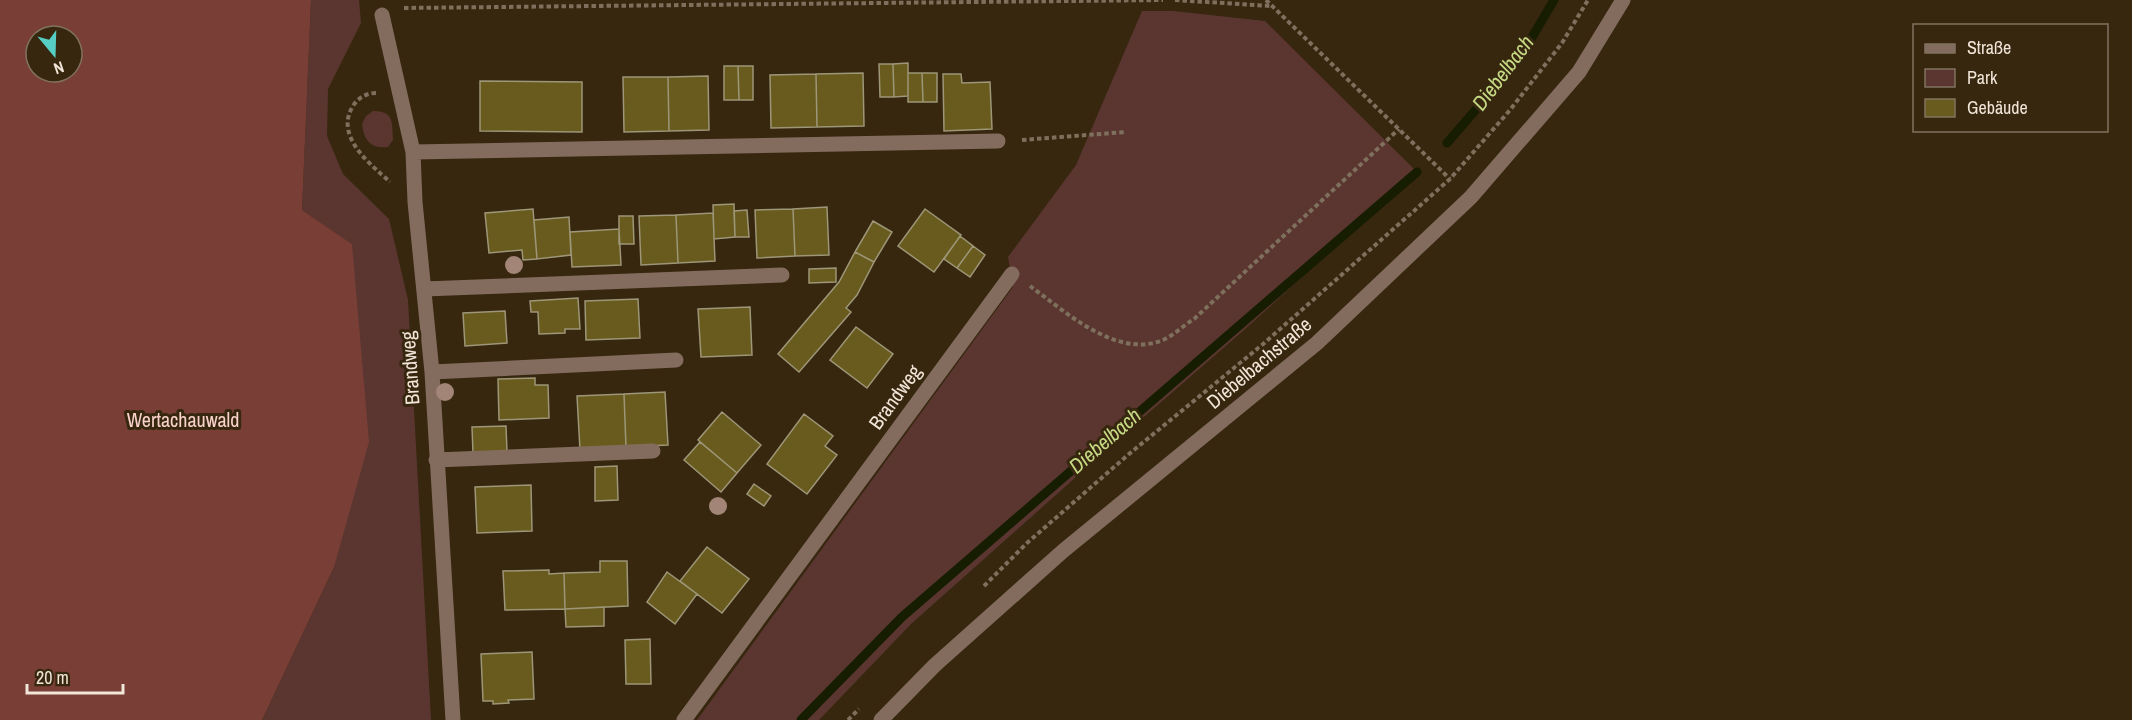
<svg xmlns="http://www.w3.org/2000/svg" width="2132" height="720" font-family="'Archivo Narrow',sans-serif">
  <style>
    .green { fill: #5b3630 }
    .forest { fill: #793f36; fill-rule: evenodd }
    .lines { fill: none; stroke-linecap: round; stroke-linejoin: round }
    .stream { stroke: #171d01; stroke-width: 9 }
    .building { fill: #685b1d; stroke: #9d9678; stroke-width: 1.5 }
    .path { stroke: #7e705c; stroke-width: 4; stroke-dasharray: 4.5 3; stroke-linecap: butt }
    .minor { stroke: #836c5e; stroke-width: 15 }
    .tree { fill: #a28576 }
    .labels { text-anchor: middle; stroke-width: 6; stroke-linejoin: round; paint-order: stroke }
    .street-label { font-size: 20px; fill: #f0e5d7; stroke: #37270f }
    .park-label { font-size: 20px; fill: #f9d2cb; stroke: #37270f }
    .water-label { font-size: 21px; font-style: italic; fill: #c6da84; stroke: #37270f }
  </style>
  <rect width="100%" height="100%" fill="#37270f"/>
  <path class="green" d="M311,0H359L361,23L328,89L327,136L343,174L389,219L408,300L431,720H262L334,567L352,244L302,210Z
    M1142,11H1173L1265,21L1417,172L1244,330L1130,429L911,624L819,720H697L1013,287L1008,257L1076,165Z
    M373,111C394,111 392,122 393,140L388,147C371,149 364,141 362,124L366,116Z"/>
  <path class="forest" d="M0,0H311L302,210L352,244L369,442L334,567L262,720H0ZM36,36H72V72H36Z"/>
  <g class="lines">
    <path class="stream" d="M1447,143L1518,61L1554,0
      M801,720L902,617L1417,172"/>
  </g>
  <path class="building" d="M908,63V96L894,97L893,64Z
    M879,64H893L894,97H880Z
    M724,66H738L739,100H724Z
    M738,66H753V100H739Z
    M863,73L864,126L817,127L816,74Z
    M908,73H922L923,102H908Z
    M922,73H937V102H923Z
    M816,74L817,127L771,128L770,75Z
    M943,74H961L962,83L990,82L992,129L944,131Z
    M708,76L709,130L669,131L668,77Z
    M623,77H668L669,131L624,132Z
    M480,81L582,82V132L480,131Z
    M734,204L735,237L714,239L713,205Z
    M827,207L829,255L795,256L793,209Z
    M533,209L537,259L523,260L522,250L489,253L485,213Z
    M793,209L795,256L757,258L755,210Z
    M925,209L961,235L934,272L898,246Z
    M747,210L749,237H735L734,211Z
    M713,213L715,261L678,263L676,215Z
    M676,215L678,263L641,265L639,216Z
    M619,216H633L634,244H619Z
    M569,217L571,255L537,259L534,220Z
    M873,221L892,232L874,262L855,252Z
    M619,229L621,265L572,267L570,232Z
    M960,236L973,246L957,268L944,259Z
    M973,246L985,255L970,277L957,268Z
    M855,252L874,262L857,295L846,308L851,312L799,372L778,354L839,282Z
    M836,268V282L809,283V269Z
    M578,298L580,329H565V333L539,334L538,312H531L530,301Z
    M638,299L640,338L586,340L585,301Z
    M750,307L752,355L701,357L698,309Z
    M505,311L507,343L465,346L463,313Z
    M856,327L893,354L867,388L830,360Z
    M535,378V385H548L549,418L499,420L498,379Z
    M665,392L668,445L626,447L624,394Z
    M624,394L626,447L580,450L577,396Z
    M722,412L761,445L737,473L698,440Z
    M804,414L833,436L825,446L837,455L807,494L767,464Z
    M506,426L507,452L473,453L472,427Z
    M700,442L737,473L721,492L684,460Z
    M617,466L618,500L595,501V467Z
    M754,484L771,496L764,506L747,494Z
    M531,485L532,531L477,533L475,487Z
    M707,547L749,579L722,613L680,581Z
    M600,561H627L628,606L565,609L564,573L600,572Z
    M549,570V574L564,573L565,609L505,610L503,571Z
    M667,572L697,594L675,624L647,602Z
    M604,607V626L566,627L565,609Z
    M650,639L651,684H626L625,640Z
    M532,652L534,699L508,700L509,703L493,704V701H483L481,654Z"/>
  <g class="lines">
    <path class="path" d="M1175,0L1271,6
      M1266,0L1450,179
      M404,8L1163,0
      M376,93C366,93 358,98 353,106C334,136 370,164 390,182
      M1022,140L1126,132
      M1030,286C1066,312 1116,359 1163,340C1174,335 1184,325 1194,319L1399,129
      M984,586L1027,543L1129,454L1262,345L1450,179L1510,110L1562,43L1588,0
      M848,720L859,709"/>
    <path class="minor" d="M382,15L413,152L415,202L432,372L453,720
      M413,152L998,141
      M424,289L782,275
      M432,372L676,360
      M436,460L653,451
      M684,720L1012,274
      M881,720L935,665L1063,551L1317,343L1471,197L1579,72L1623,0"/>
  </g>
  <g class="tree">
    <circle cx="514" cy="265" r="9"/>
    <circle cx="445" cy="392" r="9"/>
    <circle cx="718" cy="506" r="9"/>
  </g>
  <g class="labels">
    <g class="street-label">
      <text transform="translate(1259 363) rotate(-40)" y="7">Diebelbachstraße</text>
      <text transform="translate(410 368) rotate(-94)" y="7">Brandweg</text>
      <text transform="translate(895 397) rotate(-54)" y="7">Brandweg</text>
    </g>
    <g class="park-label">
      <text x="183" y="427">Wertachauwald</text>
    </g>
    <g class="water-label">
      <text transform="translate(1503 73) rotate(-53)" y="7">Diebelbach</text>
      <text transform="translate(1105 441) rotate(-41)" y="7">Diebelbach</text>
    </g>
  </g>
  <rect x="1913" y="24" width="195" height="108" fill="#37270f" stroke="#81735f" stroke-width="1.5"/>
  <rect x="1925" y="44" width="30" height="9" fill="#836c5e" stroke="#81735f" stroke-width="1.5"/>
  <text x="1967" y="54" font-size="18" fill="#f0e5d7">Straße</text>
  <rect x="1925" y="69" width="30" height="18" fill="#5b3630" stroke="#81735f" stroke-width="1.5"/>
  <text x="1967" y="84" font-size="18" fill="#f0e5d7">Park</text>
  <rect x="1925" y="99" width="30" height="18" fill="#685b1d" stroke="#81735f" stroke-width="1.5"/>
  <text x="1967" y="114" font-size="18" fill="#f0e5d7">Gebäude</text>
  <g transform="translate(54 54) rotate(161)"><circle r="28" fill="#37270f" stroke="#81735f" stroke-width="1.5"/>
  <path d="M0-4.5L10 22L0 15L-10 22Z" fill="#56cec3"/>
  <text y="-9" font-size="16" font-weight="bold" text-anchor="middle" fill="#f0e5d7">N</text>
  </g>
  <path d="M27 684v9h96v-9" fill="none" stroke="#f0e5d7" stroke-width="3"/>
  <text x="36" y="684" font-size="18" fill="#f0e5d7" stroke="#37270f" stroke-width="4.5" paint-order="stroke">20 m</text>
</svg>
